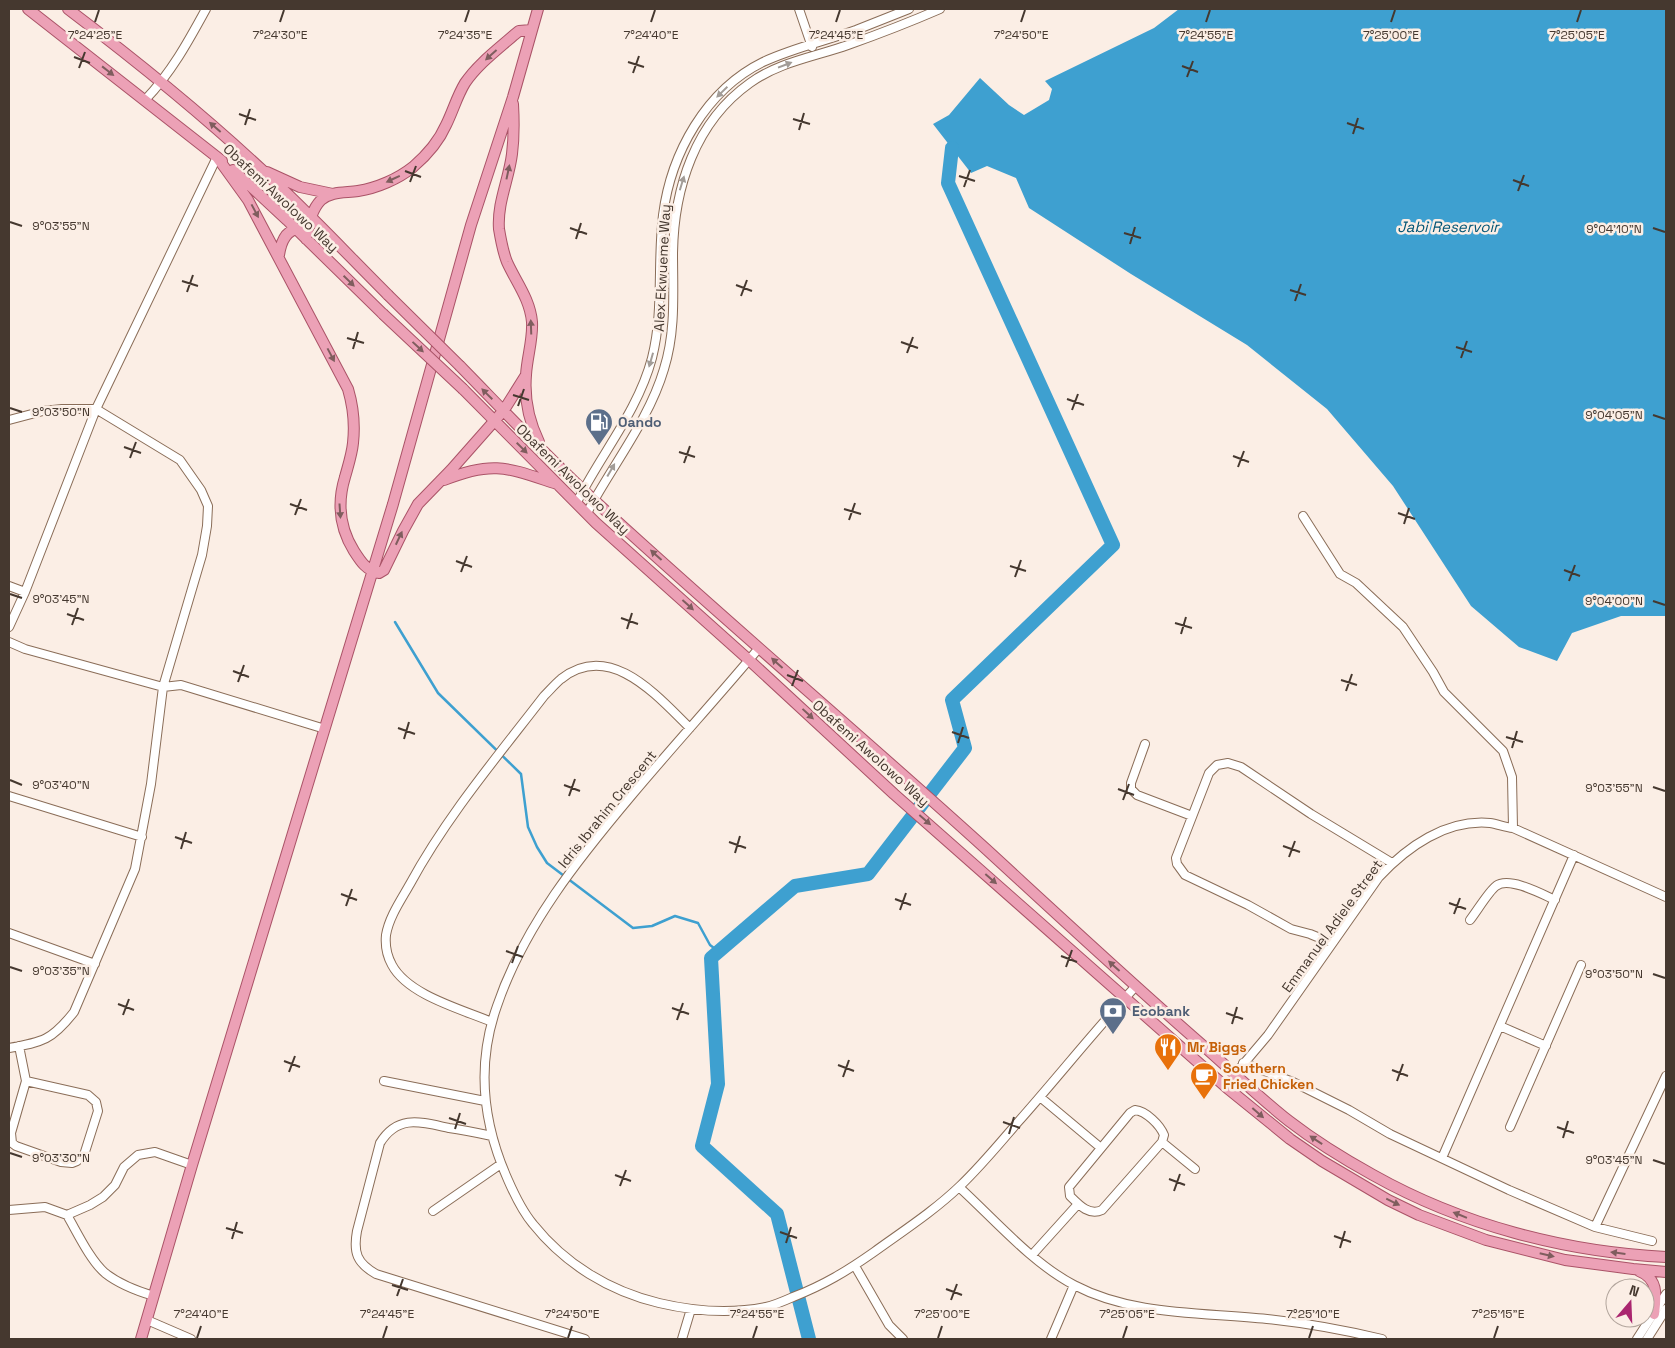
<svg xmlns="http://www.w3.org/2000/svg" width="1675" height="1348" font-family="'Space Grotesk',sans-serif">
  <style>
    .water { fill: #3ea0d0 }
    .lines { fill: none; stroke-linecap: round; stroke-linejoin: round }
    .stream { stroke: #3ea0d0; stroke-width: 2.5 }
    .river { stroke: #3ea0d0; stroke-width: 14 }
    .minor-casing { stroke: #8a6d58; stroke-width: 10 }
    .major-casing { stroke: #aa5367; stroke-width: 12 }
    .minor { stroke: #fff; stroke-width: 8 }
    .major { stroke: #eca1b6; stroke-width: 10 }
    .major-bridge-casing { stroke: #aa5367; stroke-width: 12; stroke-linecap: butt }
    .major-bridge { stroke: #eca1b6; stroke-width: 10 }
    .oneway { fill: #7f5d5e }
    .oneway2 { fill: #a29c97 }
    .ticks { fill: none; stroke: #45382f; stroke-width: 2 }
    .labels { text-anchor: middle; stroke-width: 5; stroke-linejoin: round; paint-order: stroke }
    .street-label { font-size: 14px; fill: #45382f; stroke: #fbeee5 }
    .service-label { font-size: 14px; font-weight: bold; fill: #4e5e75; stroke: #fbeee5; text-anchor: start }
    .food-label { font-size: 14px; font-weight: bold; fill: #c56008; stroke: #fbeee5; text-anchor: start }
    .water-label { font-size: 15px; font-style: italic; fill: #035575; stroke: #fbeee5 }
    .ticks-label { font-size: 12px; text-anchor: middle; fill: #45382f; stroke: #fbeee5; stroke-width: 5; stroke-linejoin: round; paint-order: stroke }
  </style>
  <rect width="100%" height="100%" fill="#fbeee5"/>
  <path class="water" d="M1179,9H1666V616H1621L1572,633L1557,661L1519,647L1471,606L1393,486L1327,409L1247,345L1131,274L1029,208L1016,178L987,166L971,173L933,124L949,115L980,78L1009,105L1024,115L1049,100L1052,89L1045,81L1154,28Z"/>
  <g class="lines">
    <path class="stream" d="M395,622L438,693L521,774L528,827L537,847L547,863L633,928L652,926L675,916L698,923L710,945L718,951"/>
    <path class="river" d="M809,1339L777,1214L702,1146L718,1084L711,958L795,886L868,874L965,748L952,700L1113,545L948,183L952,148"/>
    <g class="minor-casing">
      <path id="minor" d="M799,9L812,47
        M145,100C171,73 188,42 206,9
        M9,420L43,411L62,409H96L180,460L201,490L208,506L207,526L202,555L163,687L151,784L135,869L74,1012C52,1040 43,1042 9,1048
        M577,502C601,454 638,411 652,358C664,311 657,263 663,215C671,153 706,90 763,62C793,48 825,41 856,30C874,23 891,16 909,9
        M587,513C612,466 649,420 664,369C676,331 673,292 673,253C674,188 695,122 750,83C779,62 814,57 848,45C879,34 910,22 940,9
        M1303,516L1340,574L1356,583L1403,627L1433,672L1444,692L1503,751L1512,777L1513,828
        M9,586L25,592
        M9,627L25,592L96,409L217,157
        M9,642L25,649L163,687L181,685L325,729
        M759,648C718,697 674,745 632,795C579,858 524,926 497,1006C476,1065 483,1124 508,1180C515,1196 522,1211 533,1224C565,1264 609,1291 659,1303C693,1311 731,1314 766,1307C775,1305 784,1301 793,1297C824,1285 847,1271 874,1252C903,1231 934,1211 960,1186C981,1166 999,1144 1018,1122C1058,1077 1095,1030 1136,986
        M1145,744L1131,783V789L1137,795L1192,816
        M9,796L142,837
        M1470,920C1477,911 1489,891 1496,886C1509,876 1542,894 1555,900
        M9,933L95,964
        M1332,943L1310,934L1291,929L1248,905L1185,875L1177,864L1176,858L1209,773L1217,765L1228,763L1241,767L1311,814L1392,863
        M492,1022C461,1009 408,995 392,965C387,956 385,945 386,935C389,917 401,900 410,884C447,816 497,757 544,696C550,690 555,684 561,679C610,640 657,696 690,728
        M1500,1026L1546,1046
        M19,1046L26,1081L11,1133L12,1143L16,1146L61,1162L72,1163L77,1161L84,1155L98,1111L96,1102L88,1095L26,1081
        M1243,1063L1293,1082L1349,1110L1390,1134L1509,1190L1595,1227L1652,1241
        M1235,1074L1268,1035L1379,877C1407,847 1446,819 1490,823C1497,824 1505,827 1513,828L1666,897
        M384,1081L485,1101
        M1040,1097L1101,1148
        M1135,1110C1146,1111 1160,1125 1164,1135L1162,1142L1102,1210C1089,1216 1079,1205 1070,1196L1069,1187L1130,1113Z
        M1510,1127L1581,965
        M492,1136C478,1133 464,1130 449,1128C421,1122 398,1114 380,1143L357,1231C353,1253 357,1263 376,1274L585,1339
        M1162,1142L1195,1169
        M1442,1158L1574,855
        M959,1187C994,1219 1032,1263 1074,1285C1133,1316 1202,1312 1267,1319C1305,1323 1344,1330 1382,1339
        M9,1210L45,1207L67,1215L90,1205L103,1197L115,1185L124,1167L138,1155L155,1152L192,1165
        M433,1211L501,1164
        M67,1215C77,1232 90,1260 105,1273C119,1284 137,1291 154,1296
        M1595,1227L1666,1076
        M1032,1255L1078,1204
        M855,1266L889,1325L903,1339
        M147,1320L191,1339
        M682,1339L691,1309
        M1051,1339L1074,1285
        M1637,1339L1666,1294
        M1647,1339L1666,1309"/>
    </g>
    <g class="major-casing">
      <path id="major" d="M28,9L222,161
        M68,9C134,59 200,112 261,169C305,209 346,253 388,295
        M513,104C514,121 514,138 512,154C509,179 497,203 499,229C501,241 503,252 507,262C516,282 530,299 532,322C533,340 527,357 526,375C524,398 529,421 539,442
        M217,157L248,200L348,389C353,406 355,425 353,443C352,454 348,466 345,477C337,503 339,527 354,551C361,562 366,570 379,573L384,570L403,531L418,504L451,470L504,410L526,375
        M233,170L287,220L383,314
        M267,172L300,187L333,194
        M306,239C309,225 311,210 321,200C331,191 346,193 358,191C377,188 398,179 413,167C427,155 439,141 446,125C453,111 457,96 465,83C478,64 497,50 514,35L519,31L531,30
        M279,255C281,242 286,228 301,229
        M460,366C505,412 549,459 596,502C724,620 857,732 986,849C1060,917 1133,985 1208,1050C1235,1074 1261,1099 1289,1121C1315,1141 1344,1159 1373,1175C1462,1225 1565,1252 1666,1257
        M463,389L596,523L749,660L894,794L1226,1087L1290,1139L1322,1161L1388,1200L1419,1215L1486,1240L1565,1260L1633,1269L1666,1272
        M444,480C494,460 508,468 557,484
        M1639,1271C1659,1279 1656,1296 1654,1314
        M141,1339L192,1165L393,504L471,225L513,97L538,9"/>
    </g>
    <use href="#minor" class="minor"/>
    <use href="#major" class="major"/>
    <g class="major-bridge-casing">
      <path id="major-bridge" d="M388,295L460,366
        M383,314L463,389"/>
    </g>
    <use href="#major-bridge" class="major-bridge"/>
  </g>
  <defs><path id="oneway-solid" d="M-6-.8H1V-3.2L6.5 0L1 3.2V.8H-6Z" transform="scale(1.25)"/></defs>
  <g class="oneway">
    <use href="#oneway-solid" transform="translate(491 55) rotate(138)"/>
    <use href="#oneway-solid" transform="translate(108 71) rotate(38)"/>
    <use href="#oneway-solid" transform="translate(215 127) rotate(-139)"/>
    <use href="#oneway-solid" transform="translate(508 172) rotate(-78)"/>
    <use href="#oneway-solid" transform="translate(393 179) rotate(155)"/>
    <use href="#oneway-solid" transform="translate(255 211) rotate(62)"/>
    <use href="#oneway-solid" transform="translate(349 281) rotate(44)"/>
    <use href="#oneway-solid" transform="translate(531 327) rotate(-92)"/>
    <use href="#oneway-solid" transform="translate(418 347) rotate(43)"/>
    <use href="#oneway-solid" transform="translate(331 355) rotate(62)"/>
    <use href="#oneway-solid" transform="translate(487 394) rotate(-135)"/>
    <use href="#oneway-solid" transform="translate(522 448) rotate(45)"/>
    <use href="#oneway-solid" transform="translate(340 511) rotate(86)"/>
    <use href="#oneway-solid" transform="translate(399 538) rotate(-65)"/>
    <use href="#oneway-solid" transform="translate(656 555) rotate(-138)"/>
    <use href="#oneway-solid" transform="translate(688 605) rotate(42)"/>
    <use href="#oneway-solid" transform="translate(777 663) rotate(-138)"/>
    <use href="#oneway-solid" transform="translate(808 714) rotate(43)"/>
    <use href="#oneway-solid" transform="translate(925 820) rotate(41)"/>
    <use href="#oneway-solid" transform="translate(991 879) rotate(41)"/>
    <use href="#oneway-solid" transform="translate(1114 966) rotate(-138)"/>
    <use href="#oneway-solid" transform="translate(1258 1113) rotate(41)"/>
    <use href="#oneway-solid" transform="translate(1316 1140) rotate(-146)"/>
    <use href="#oneway-solid" transform="translate(1393 1202) rotate(26)"/>
    <use href="#oneway-solid" transform="translate(1460 1215) rotate(-158)"/>
    <use href="#oneway-solid" transform="translate(1618 1253) rotate(-173)"/>
    <use href="#oneway-solid" transform="translate(1547 1255) rotate(13)"/>
  </g>
  <g class="oneway2">
    <use href="#oneway-solid" transform="translate(785 65) rotate(-21)"/>
    <use href="#oneway-solid" transform="translate(722 92) rotate(136)"/>
    <use href="#oneway-solid" transform="translate(682 183) rotate(-73)"/>
    <use href="#oneway-solid" transform="translate(651 360) rotate(106)"/>
    <use href="#oneway-solid" transform="translate(611 470) rotate(-60)"/>
  </g>
  <path class="ticks" d="M95,22L99,10M280,22L284,10M465,22L469,10M651,22L655,10M836,22L840,10M1021,22L1025,10M1206,22L1210,10M1391,22L1395,10M1577,22L1581,10M74,57L90,63M628,62L644,67M1182,66L1198,72M79,68L85,52M633,73L639,56M1187,77L1193,61M239,114L256,120M793,119L810,124M1347,123L1364,129M245,125L250,109M799,130L804,113M1353,134L1358,118M405,171L421,177M959,176L975,181M1513,180L1529,186M410,182L416,166M964,187L970,170M1518,191L1524,175M10,222L22,226M570,228L587,234M1653,228L1665,232M1124,233L1141,238M576,239L581,223M1130,244L1135,227M182,281L198,286M736,285L752,291M1290,290L1306,295M187,292L193,275M741,296L747,280M1295,301L1301,284M347,338L364,343M901,342L918,348M1456,347L1472,352M353,349L358,332M907,353L913,337M1461,358L1467,341M513,395L529,400M1067,399L1084,405M518,406L524,389M10,408L22,412M1072,410L1078,394M1653,415L1665,419M124,447L141,453M679,452L695,457M1233,456L1249,462M130,458L136,442M684,463L690,446M1238,467L1244,451M290,504L307,510M844,509L861,514M1398,513L1415,519M295,515L301,499M849,520L855,503M1404,524L1409,508M456,561L472,567M1010,566L1026,571M1564,570L1580,576M461,572L467,556M1015,577L1021,560M1569,581L1575,565M10,594L22,598M1653,601L1665,605M67,614L84,620M621,618L638,624M1175,623L1192,628M72,625L78,608M627,629L632,613M1181,634L1186,617M233,671L249,677M787,675L803,681M1341,680L1357,685M238,682L244,665M792,686L798,670M1346,691L1352,674M398,728L415,734M952,732L969,738M1506,737L1523,742M404,739L409,722M958,743L963,727M1512,748L1517,731M10,780L22,785M564,785L580,791M1653,787L1665,791M1118,789L1134,795M569,796L575,779M1123,800L1129,784M175,837L192,843M729,842L746,848M1283,846L1300,852M181,849L186,832M735,853L740,836M1289,857L1295,841M341,894L357,900M895,899L911,905M1449,903L1466,909M346,906L352,889M900,910L906,893M1454,914L1460,898M506,951L523,957M1061,956L1077,962M512,963L518,946M10,967L22,971M1066,967L1072,950M1653,974L1665,978M118,1004L134,1010M672,1008L689,1014M1226,1013L1243,1019M123,1015L129,999M677,1020L683,1003M1232,1024L1237,1007M284,1061L300,1067M838,1065L854,1071M1392,1070L1408,1076M289,1072L295,1056M843,1077L849,1060M1397,1081L1403,1064M449,1118L466,1124M1003,1122L1020,1128M1557,1127L1574,1133M455,1129L460,1113M1009,1134L1014,1117M1563,1138L1568,1121M10,1153L22,1157M1653,1160L1665,1164M615,1175L631,1181M1169,1179L1185,1185M620,1186L626,1170M1174,1191L1180,1174M226,1228L243,1233M780,1232L797,1238M1334,1236L1351,1242M232,1239L237,1222M786,1243L791,1227M1340,1248L1345,1231M392,1285L408,1290M946,1289L962,1295M397,1296L403,1279M951,1300L957,1284M197,1338L201,1326M383,1338L387,1326M568,1338L572,1326M753,1338L757,1326M938,1338L942,1326M1123,1338L1127,1326M1309,1338L1313,1326M1494,1338L1498,1326"/>
  <defs>
    <g id="fuel-pin" transform="scale(1.4375)"><path d="M0 17L-7.5 6A9.5 9.5 0 1 1 7.5 6Z" fill="#5c6f8a" stroke="#fbeee5"/><path d="M-5.5-6h7V0h2V4h1.3V-2.5L3-4.5l.8-.8L6-3V5H2.5V1h-1V6h-7ZM-4.2-4.7v3.2H.2V-4.7Z" fill="#fff"/></g>
    <g id="bank-pin" transform="scale(1.4375)"><path d="M0 17L-7.5 6A9.5 9.5 0 1 1 7.5 6Z" fill="#5c6f8a" stroke="#fbeee5"/><path d="M-6-4H6V4H-6ZM0-2.3a2.3 2.3 0 1 0 0 4.6a2.3 2.3 0 1 0 0-4.6Z" fill="#fff"/></g>
    <g id="restaurant-pin" transform="scale(1.4375)"><path d="M0 17L-7.5 6A9.5 9.5 0 1 1 7.5 6Z" fill="#e8710a" stroke="#fbeee5"/><path d="M-5-6h1v4h1v-4h1v4h1v-4h1v5L-1.5 .5V6h-2V.5L-5-1ZM5-6V6H3V1.5H1.5Q1.5-4 5-6Z" fill="#fff"/></g>
    <g id="cafe-pin" transform="scale(1.4375)"><path d="M0 17L-7.5 6A9.5 9.5 0 1 1 7.5 6Z" fill="#e8710a" stroke="#fbeee5"/><path d="M-5.5-4.5H6V0H3Q3 3.5 0 3.5H-2.5Q-5.5 3.5-5.5 0ZM3-3.2v2h1.7v-2ZM-6 4.5H4V6H-6Z" fill="#fff"/></g>
  </defs>
  <g fill-rule="evenodd">
    <use href="#fuel-pin" x="599" y="422"/>
    <use href="#bank-pin" x="1113" y="1011"/>
    <use href="#restaurant-pin" x="1168" y="1047"/>
    <use href="#cafe-pin" x="1204" y="1076"/>
  </g>
  <g class="labels">
    <g class="street-label">
      <text transform="translate(281 198) rotate(43)" y="5">Obafemi Awolowo Way</text>
      <text transform="translate(662 268) rotate(-87)" y="5">Alex Ekwueme Way</text>
      <text transform="translate(573 479) rotate(44)" y="5">Obafemi Awolowo Way</text>
      <text transform="translate(871 753) rotate(42)" y="5">Obafemi Awolowo Way</text>
      <text transform="translate(607 809) rotate(-51)" y="5">Idris Ibrahim Crescent</text>
      <text transform="translate(1332 926) rotate(-54)" y="5">Emmanuel Adiele Street</text>
    </g>
    <g class="service-label">
      <text x="618" y="427">Oando</text>
      <text x="1132" y="1016">Ecobank</text>
    </g>
    <g class="food-label">
      <text x="1187" y="1052">Mr Biggs</text>
      <text x="1223" y="1073">Southern<tspan x="1223" dy="16">Fried Chicken</tspan></text>
    </g>
    <g class="water-label">
      <text x="1448" y="232">Jabi Reservoir</text>
    </g>
  </g>
  <g class="ticks-label">
    <text x="280" y="39">7°24'30"E</text>
    <text x="1021" y="39">7°24'50"E</text>
    <text x="1391" y="39">7°25'00"E</text>
    <text x="95" y="39">7°24'25"E</text>
    <text x="465" y="39">7°24'35"E</text>
    <text x="651" y="39">7°24'40"E</text>
    <text x="836" y="39">7°24'45"E</text>
    <text x="1206" y="39">7°24'55"E</text>
    <text x="1577" y="39">7°25'05"E</text>
    <text x="61" y="230">9°03'55"N</text>
    <text x="1614" y="233">9°04'10"N</text>
    <text x="61" y="416">9°03'50"N</text>
    <text x="1614" y="419">9°04'05"N</text>
    <text x="61" y="603">9°03'45"N</text>
    <text x="1614" y="605">9°04'00"N</text>
    <text x="61" y="789">9°03'40"N</text>
    <text x="1614" y="792">9°03'55"N</text>
    <text x="61" y="975">9°03'35"N</text>
    <text x="1614" y="978">9°03'50"N</text>
    <text x="61" y="1162">9°03'30"N</text>
    <text x="1614" y="1164">9°03'45"N</text>
    <text x="201" y="1318">7°24'40"E</text>
    <text x="387" y="1318">7°24'45"E</text>
    <text x="572" y="1318">7°24'50"E</text>
    <text x="757" y="1318">7°24'55"E</text>
    <text x="942" y="1318">7°25'00"E</text>
    <text x="1127" y="1318">7°25'05"E</text>
    <text x="1313" y="1318">7°25'10"E</text>
    <text x="1498" y="1318">7°25'15"E</text>
  </g>
  <rect width="1675" height="1348" fill="none" stroke="#45382f" stroke-width="20"/>
  <g transform="translate(1630 1303) rotate(19)"><circle r="24" fill="#fbeee5" stroke="#b2a59c"/>
  <path d="M0-4L9 19L0 12L-9 19Z" fill="#aa266f"/>
  <text y="-8" font-size="14" font-weight="bold" text-anchor="middle" fill="#45382f">N</text>
  </g>
</svg>
